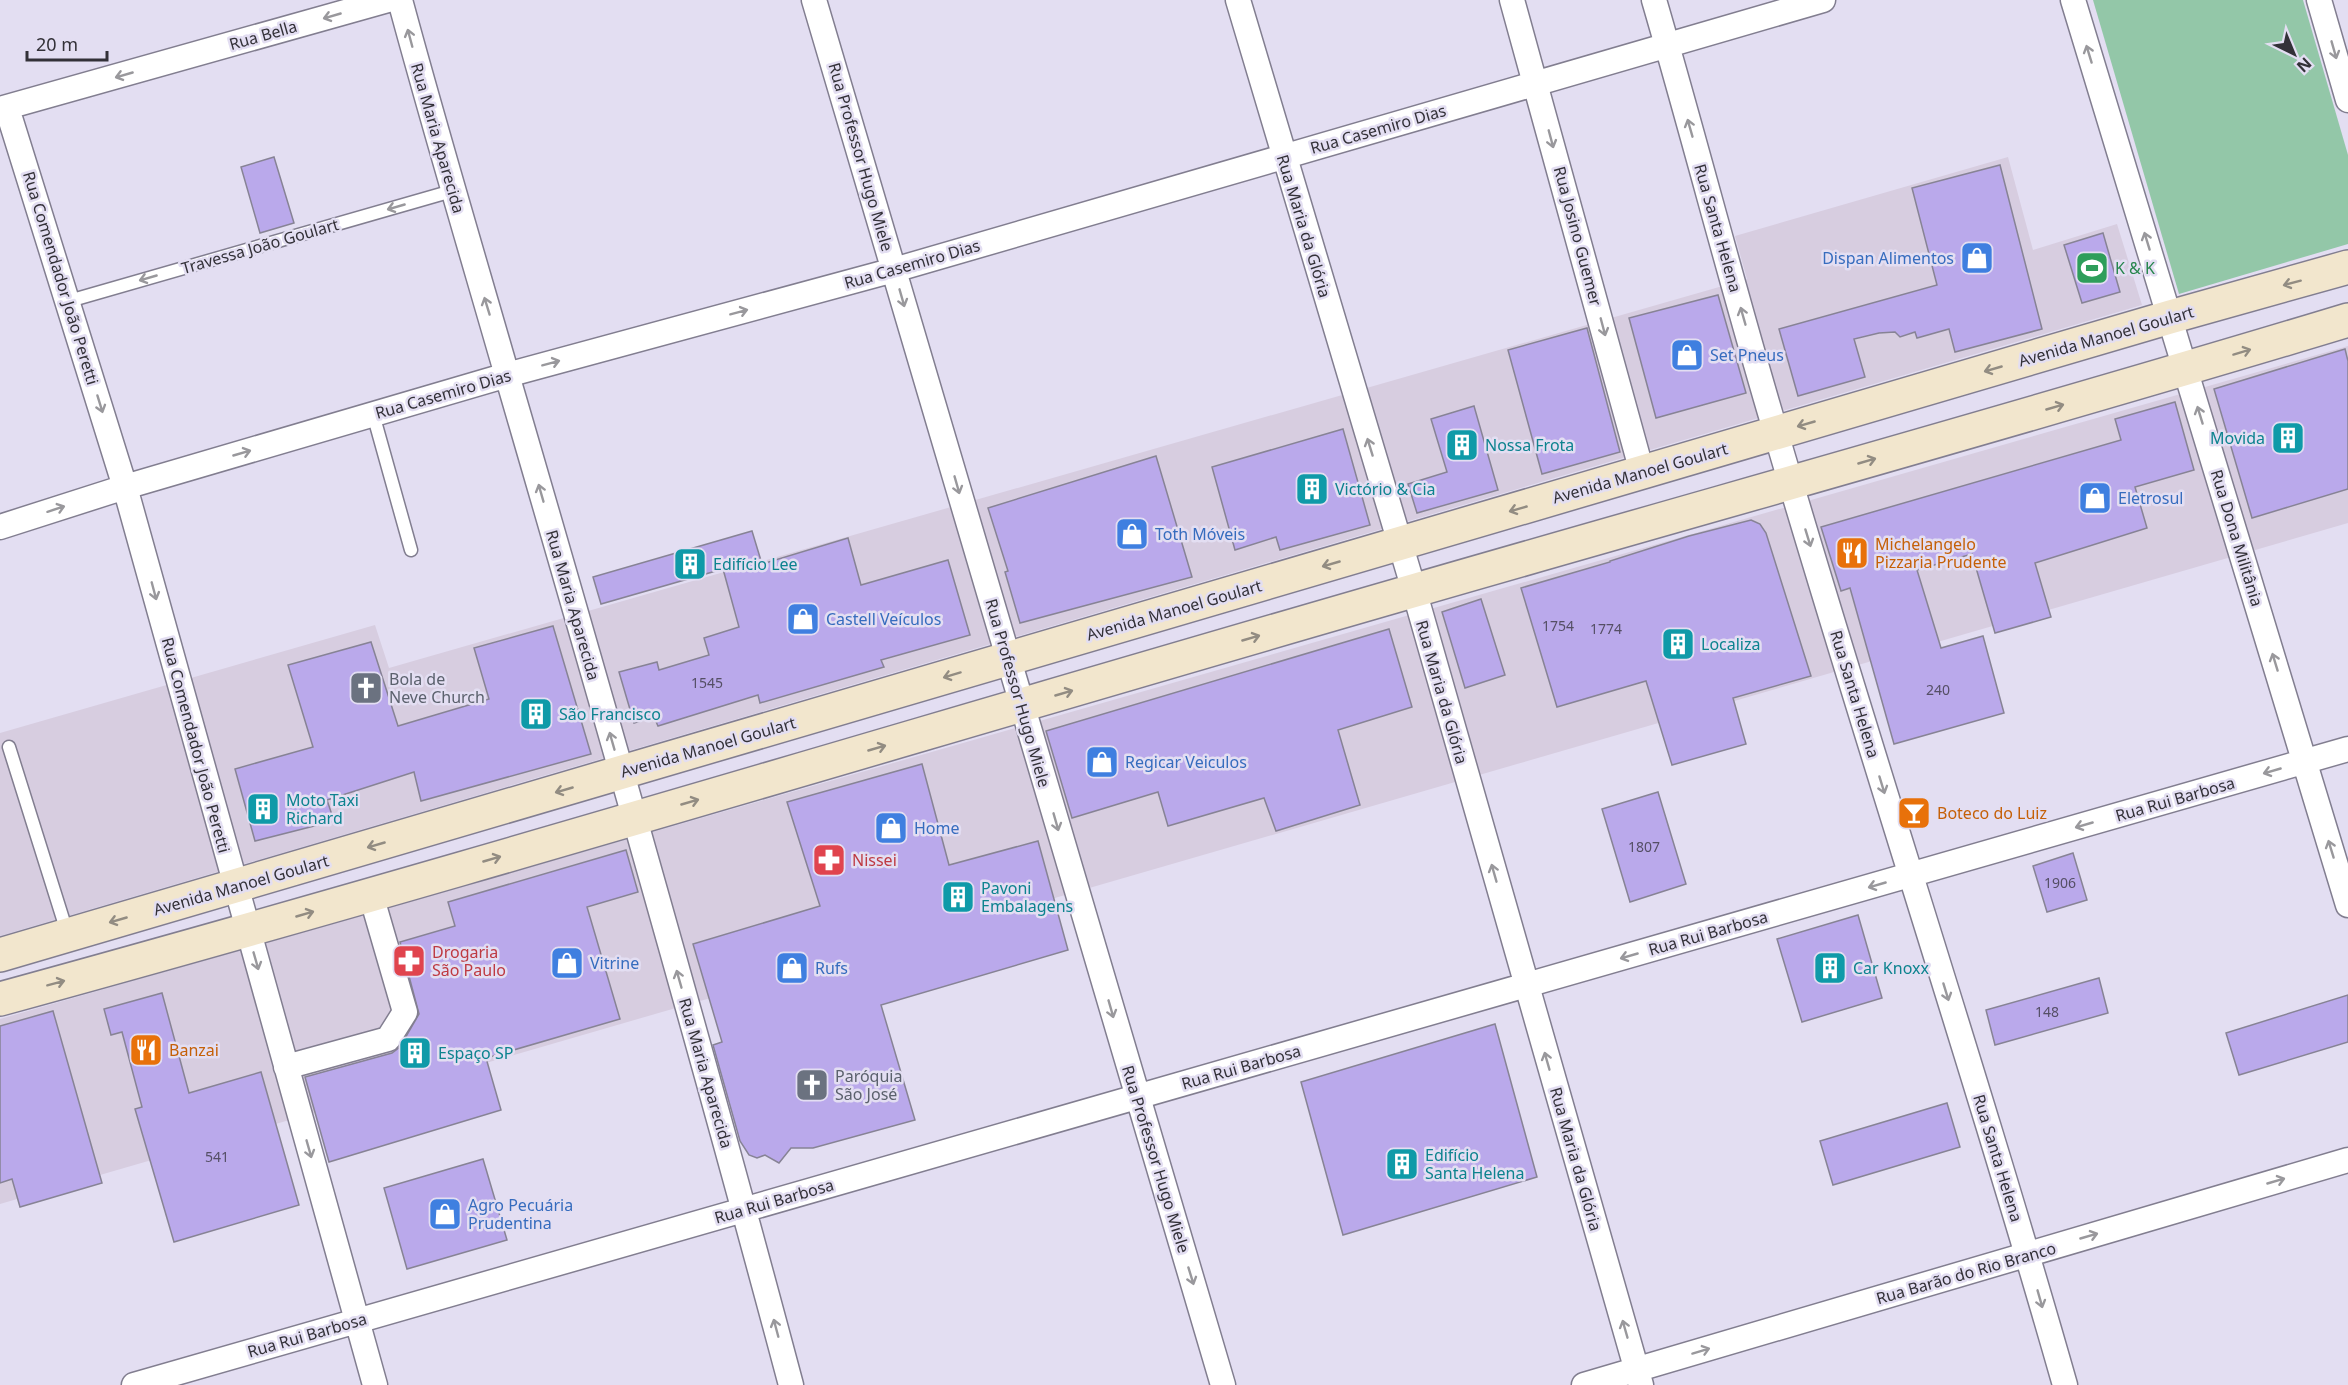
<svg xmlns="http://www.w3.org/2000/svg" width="2348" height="1385" font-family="'Noto Sans',sans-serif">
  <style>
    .commercial { fill: #d7cde0 }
    .green { fill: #93c7a8 }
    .building { fill: #baa9eb; stroke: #878395; stroke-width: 1.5 }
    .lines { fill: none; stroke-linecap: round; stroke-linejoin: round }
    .lane-casing { stroke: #827e90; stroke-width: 15 }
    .street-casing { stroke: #827e90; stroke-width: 27 }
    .secondary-casing { stroke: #827e90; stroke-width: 36 }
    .lane { stroke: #fff; stroke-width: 12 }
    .street { stroke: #fff; stroke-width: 24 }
    .secondary { stroke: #f2e6cd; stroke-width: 33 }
    .oneway { stroke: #99989c }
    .oneway2 { stroke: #928c82 }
    .labels { text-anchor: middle; stroke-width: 5; stroke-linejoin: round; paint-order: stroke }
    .number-label { font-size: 14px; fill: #554f65 }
    .street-label { font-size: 16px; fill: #333138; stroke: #e3def2 }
    .shop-label { font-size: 16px; fill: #366cbe; stroke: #e3def2; text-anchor: start }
    .leisure-label { font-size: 16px; fill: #27864d; stroke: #e3def2; text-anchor: start }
    .culture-label { font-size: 16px; fill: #0d838f; stroke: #e3def2; text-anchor: start }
    .food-label { font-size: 16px; fill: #c56008; stroke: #e3def2; text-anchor: start }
    .worship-label { font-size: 16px; fill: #5b616d; stroke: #e3def2; text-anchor: start }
    .health-label { font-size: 16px; fill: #be3a42; stroke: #e3def2; text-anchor: start }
  </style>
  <rect width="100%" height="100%" fill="#e3def2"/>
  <path class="commercial" d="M2008,157L2033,250L2117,224L2142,305L0,936V733L375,625L389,668L1747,279L1735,236Z
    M2348,346V523L0,1204V1019Z"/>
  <path class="green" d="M2093,0H2303L2348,155V244L2179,294Z"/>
  <path class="building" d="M274,157L294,223L260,233L241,167Z
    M2000,165L2042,329L1955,352L1949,329L1917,338L1915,332L1900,337L1895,332L1879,333L1854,339L1865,377L1798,396L1779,329L1937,285L1912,188Z
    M2103,233L2120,292L2082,303L2064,245Z
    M1718,295L1746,393L1656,418L1629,318Z
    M1587,328L1620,452L1542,474L1508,350Z
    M2345,349L2348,361V489L2252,518L2214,389Z
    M2175,402L2194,470L2135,487L2147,528L2035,563L2051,617L1995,633L1972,554L1917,570L1941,648L1983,636L2004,713L1894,744L1850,588L1841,591L1821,527L2121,440L2115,419Z
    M1474,406L1498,490L1417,513L1408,484L1447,472L1431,419Z
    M1343,429L1370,525L1280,550L1276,537L1235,550L1212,467Z
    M1156,456L1192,577L1020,623L1005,572L1008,571L988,508Z
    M1751,520L1760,524L1766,533L1811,676L1733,698L1746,744L1672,765L1646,681L1557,707L1521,588L1610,562V561L1689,536Z
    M752,531L762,564L848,538L861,585L948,560L970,635L881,660L884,667L760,703L758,695L658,726L654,717L634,723L619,672L657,662L659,670L709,655L704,638L739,627L723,569L601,604L593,577Z
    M1481,599L1505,675L1465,688L1442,612Z
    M553,626L591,754L421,801L414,772L327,800L334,821L255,841L235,769L313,747L288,665L371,642L398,726L489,699L474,648Z
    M1389,629L1412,707L1338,730L1360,805L1276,831L1264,798L1168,826L1158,792L1072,818L1046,731Z
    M922,764L949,865L1038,841L1068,950L881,1005L915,1120L813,1148H791L779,1163L765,1155L757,1158L749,1155L740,1141L713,1045L722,1042L693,944L820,906L787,802Z
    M1658,792L1686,884L1630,902L1602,809Z
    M626,850L638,892L587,907L620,1019L486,1058L501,1110L329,1162L305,1077L392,1053L400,1047L419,1014L400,942L455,926L448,902Z
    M2073,853L2087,900L2047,912L2033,866Z
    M1858,915L1882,998L1802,1022L1777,939Z
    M2099,978L2108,1013L1995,1045L1986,1010Z
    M162,993L189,1093L261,1072L299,1205L174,1242L135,1109L142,1107L122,1032L111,1035L104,1009Z
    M2348,995V1042L2239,1075L2226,1033Z
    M53,1011L102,1183L20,1207L12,1179L0,1183V1026Z
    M1495,1024L1537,1177L1343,1235L1301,1082Z
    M1947,1103L1960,1147L1833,1185L1820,1141Z
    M483,1159L507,1240L407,1269L384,1188Z"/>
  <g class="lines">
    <g class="lane-casing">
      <path id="lane" d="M69,301L452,191
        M373,414L411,550
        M9,747L68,935"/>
    </g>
    <g class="street-casing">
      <path id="street" d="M400,0C434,126 471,250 507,375C605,711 701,1047 791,1385
        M814,0L1223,1385
        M1238,0L1414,590L1641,1385
        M1512,0L1642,472
        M1654,0C1696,144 1733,289 1776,433C1869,751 1974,1066 2065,1385
        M2073,0L2348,905
        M2319,0L2348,100
        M7,108L125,487L375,1385
        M0,109L388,0
        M0,527L125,487L507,375L894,270L1823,0
        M286,1067L388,1039L405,1012L371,895
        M134,1385L2348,749
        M1584,1385L2348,1160"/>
    </g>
    <g class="secondary-casing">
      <path id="secondary" d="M0,955L2170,317L2348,267
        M0,999C474,869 944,726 1416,590C1727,500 2038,414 2348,320"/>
    </g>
    <use href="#lane" class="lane"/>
    <use href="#street" class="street"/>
    <use href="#secondary" class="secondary"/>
  </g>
  <defs><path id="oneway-shaft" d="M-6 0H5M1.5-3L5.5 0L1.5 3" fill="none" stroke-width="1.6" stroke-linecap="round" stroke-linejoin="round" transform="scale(1.5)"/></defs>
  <g class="oneway">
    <use href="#oneway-shaft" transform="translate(332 16) rotate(164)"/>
    <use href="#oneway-shaft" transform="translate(410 38) rotate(-105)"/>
    <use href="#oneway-shaft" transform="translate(2334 50) rotate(74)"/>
    <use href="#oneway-shaft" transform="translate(2089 54) rotate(-107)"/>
    <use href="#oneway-shaft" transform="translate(124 75) rotate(164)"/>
    <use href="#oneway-shaft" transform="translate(1690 128) rotate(-106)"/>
    <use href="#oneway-shaft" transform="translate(1551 139) rotate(75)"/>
    <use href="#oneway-shaft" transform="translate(396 207) rotate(164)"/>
    <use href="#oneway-shaft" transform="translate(2147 241) rotate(-107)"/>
    <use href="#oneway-shaft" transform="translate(148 278) rotate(164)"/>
    <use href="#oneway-shaft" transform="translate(902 298) rotate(74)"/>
    <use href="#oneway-shaft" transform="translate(487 306) rotate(-107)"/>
    <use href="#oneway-shaft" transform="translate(739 312) rotate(-15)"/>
    <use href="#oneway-shaft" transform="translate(1743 316) rotate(-106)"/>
    <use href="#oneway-shaft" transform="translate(1603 327) rotate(75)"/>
    <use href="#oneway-shaft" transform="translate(551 363) rotate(-15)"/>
    <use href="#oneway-shaft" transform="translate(100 404) rotate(73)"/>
    <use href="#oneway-shaft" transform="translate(2200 415) rotate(-107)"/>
    <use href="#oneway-shaft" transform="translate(1370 447) rotate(-107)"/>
    <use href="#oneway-shaft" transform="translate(242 453) rotate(-16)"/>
    <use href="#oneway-shaft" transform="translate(957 485) rotate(74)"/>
    <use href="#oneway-shaft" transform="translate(541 493) rotate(-106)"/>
    <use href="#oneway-shaft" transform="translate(56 509) rotate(-18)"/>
    <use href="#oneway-shaft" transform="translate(1808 538) rotate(73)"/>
    <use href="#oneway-shaft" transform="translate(154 591) rotate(75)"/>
    <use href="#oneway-shaft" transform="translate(2275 662) rotate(-107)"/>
    <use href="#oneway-shaft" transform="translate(612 741) rotate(-106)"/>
    <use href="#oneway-shaft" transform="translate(2272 771) rotate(164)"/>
    <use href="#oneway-shaft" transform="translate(1882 785) rotate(73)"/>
    <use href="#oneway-shaft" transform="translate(1056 822) rotate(74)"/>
    <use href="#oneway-shaft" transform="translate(2084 825) rotate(164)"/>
    <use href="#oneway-shaft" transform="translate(2331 849) rotate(-107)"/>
    <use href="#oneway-shaft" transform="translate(1494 873) rotate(-106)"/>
    <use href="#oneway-shaft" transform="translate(1877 885) rotate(164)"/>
    <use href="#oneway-shaft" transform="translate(1629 956) rotate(164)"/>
    <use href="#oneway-shaft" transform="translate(256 961) rotate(74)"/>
    <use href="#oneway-shaft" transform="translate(679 979) rotate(-106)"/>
    <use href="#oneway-shaft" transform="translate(1946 992) rotate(73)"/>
    <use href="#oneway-shaft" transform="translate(1111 1009) rotate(74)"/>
    <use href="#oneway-shaft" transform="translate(1547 1061) rotate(-106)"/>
    <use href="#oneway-shaft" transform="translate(309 1149) rotate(74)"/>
    <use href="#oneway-shaft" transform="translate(2276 1181) rotate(-16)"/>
    <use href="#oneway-shaft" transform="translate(2089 1236) rotate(-16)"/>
    <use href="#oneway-shaft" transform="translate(1191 1276) rotate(73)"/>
    <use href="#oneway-shaft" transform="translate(2040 1299) rotate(74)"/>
    <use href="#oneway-shaft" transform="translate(776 1328) rotate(-105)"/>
    <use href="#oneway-shaft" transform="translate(1625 1329) rotate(-106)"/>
    <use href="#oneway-shaft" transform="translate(1701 1351) rotate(-17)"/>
  </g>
  <g class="oneway2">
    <use href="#oneway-shaft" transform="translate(2292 283) rotate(165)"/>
    <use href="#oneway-shaft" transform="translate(2242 352) rotate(-17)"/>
    <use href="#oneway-shaft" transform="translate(1993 369) rotate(164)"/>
    <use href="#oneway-shaft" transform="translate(2055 407) rotate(-16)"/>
    <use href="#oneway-shaft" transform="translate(1806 424) rotate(164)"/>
    <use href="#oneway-shaft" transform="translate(1867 461) rotate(-16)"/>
    <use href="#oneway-shaft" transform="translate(1518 509) rotate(164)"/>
    <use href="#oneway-shaft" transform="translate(1331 564) rotate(164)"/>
    <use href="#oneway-shaft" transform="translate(1251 638) rotate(-16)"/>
    <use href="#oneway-shaft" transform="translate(952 675) rotate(163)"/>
    <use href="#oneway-shaft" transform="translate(1064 693) rotate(-16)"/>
    <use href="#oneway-shaft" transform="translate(877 748) rotate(-16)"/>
    <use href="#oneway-shaft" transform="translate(564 790) rotate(164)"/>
    <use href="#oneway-shaft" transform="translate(690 802) rotate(-16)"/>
    <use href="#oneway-shaft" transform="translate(376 845) rotate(164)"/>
    <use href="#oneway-shaft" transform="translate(492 859) rotate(-16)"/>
    <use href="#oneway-shaft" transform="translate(305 914) rotate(-16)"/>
    <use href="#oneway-shaft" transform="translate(118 920) rotate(164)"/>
    <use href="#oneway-shaft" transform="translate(56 983) rotate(-15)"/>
  </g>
  <defs>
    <g id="shop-square" transform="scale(1.725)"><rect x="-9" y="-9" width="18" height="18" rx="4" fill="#3f7fe0" stroke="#e3def2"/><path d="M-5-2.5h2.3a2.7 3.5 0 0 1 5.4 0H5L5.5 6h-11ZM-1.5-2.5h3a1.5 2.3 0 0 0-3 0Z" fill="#fff"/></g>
    <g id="stadium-square" transform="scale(1.725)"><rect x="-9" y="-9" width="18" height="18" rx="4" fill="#2e9e5b" stroke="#e3def2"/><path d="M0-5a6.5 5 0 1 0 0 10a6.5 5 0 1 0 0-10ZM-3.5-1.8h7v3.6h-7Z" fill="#fff"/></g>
    <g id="building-square" transform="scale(1.725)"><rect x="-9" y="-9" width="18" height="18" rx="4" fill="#0f9aa8" stroke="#e3def2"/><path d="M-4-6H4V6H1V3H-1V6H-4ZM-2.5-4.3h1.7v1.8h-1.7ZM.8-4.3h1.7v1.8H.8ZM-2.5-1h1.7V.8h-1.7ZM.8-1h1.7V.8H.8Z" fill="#fff"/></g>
    <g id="restaurant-square" transform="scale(1.725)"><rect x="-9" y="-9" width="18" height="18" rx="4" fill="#e8710a" stroke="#e3def2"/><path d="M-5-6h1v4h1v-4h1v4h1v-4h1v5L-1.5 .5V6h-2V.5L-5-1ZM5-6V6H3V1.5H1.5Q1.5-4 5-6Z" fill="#fff"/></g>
    <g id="church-square" transform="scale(1.725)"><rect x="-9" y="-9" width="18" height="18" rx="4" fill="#6b7280" stroke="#e3def2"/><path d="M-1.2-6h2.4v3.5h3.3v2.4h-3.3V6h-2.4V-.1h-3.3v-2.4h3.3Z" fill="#fff"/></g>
    <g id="bar-square" transform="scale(1.725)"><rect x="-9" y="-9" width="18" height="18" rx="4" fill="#e8710a" stroke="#e3def2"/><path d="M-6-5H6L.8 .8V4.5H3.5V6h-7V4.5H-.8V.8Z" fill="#fff"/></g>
    <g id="pharmacy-square" transform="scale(1.725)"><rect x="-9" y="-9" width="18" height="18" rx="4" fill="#e0444e" stroke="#e3def2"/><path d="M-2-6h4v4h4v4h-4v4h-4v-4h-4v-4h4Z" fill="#fff"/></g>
  </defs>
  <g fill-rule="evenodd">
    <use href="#shop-square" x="1977" y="258"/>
    <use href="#stadium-square" x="2092" y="268"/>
    <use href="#shop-square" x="1687" y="355"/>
    <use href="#building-square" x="2288" y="438"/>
    <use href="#building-square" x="1462" y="445"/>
    <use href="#building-square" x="1312" y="489"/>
    <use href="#shop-square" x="2095" y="498"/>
    <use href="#shop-square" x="1132" y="534"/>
    <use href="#restaurant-square" x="1852" y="553"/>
    <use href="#building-square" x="690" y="564"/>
    <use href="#shop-square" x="803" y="619"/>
    <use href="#building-square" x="1678" y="644"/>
    <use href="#church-square" x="366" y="688"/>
    <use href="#building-square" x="536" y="714"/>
    <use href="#shop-square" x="1102" y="762"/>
    <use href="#building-square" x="263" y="809"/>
    <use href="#bar-square" x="1914" y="813"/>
    <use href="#shop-square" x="891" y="828"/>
    <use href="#pharmacy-square" x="829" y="860"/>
    <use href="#building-square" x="958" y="897"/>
    <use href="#pharmacy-square" x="409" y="961"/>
    <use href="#shop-square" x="567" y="963"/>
    <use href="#shop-square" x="792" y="968"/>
    <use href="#building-square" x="1830" y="968"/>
    <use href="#restaurant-square" x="146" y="1050"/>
    <use href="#building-square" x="415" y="1053"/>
    <use href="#church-square" x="812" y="1085"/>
    <use href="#building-square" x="1402" y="1164"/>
    <use href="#shop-square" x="445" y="1214"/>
  </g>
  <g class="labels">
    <g class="number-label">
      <text x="1558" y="631">1754</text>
      <text x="1606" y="634">1774</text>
      <text x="707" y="688">1545</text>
      <text x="1938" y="695">240</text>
      <text x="1644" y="852">1807</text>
      <text x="2060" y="888">1906</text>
      <text x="2047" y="1017">148</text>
      <text x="217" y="1162">541</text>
    </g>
    <g class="street-label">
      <text transform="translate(263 35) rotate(-16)" y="6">Rua Bella</text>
      <text transform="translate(1378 129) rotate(-16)" y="6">Rua Casemiro Dias</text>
      <text transform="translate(438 138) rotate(74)" y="6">Rua Maria Aparecida</text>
      <text transform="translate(861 157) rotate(74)" y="6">Rua Professor Hugo Miele</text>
      <text transform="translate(1304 226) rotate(73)" y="6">Rua Maria da Glória</text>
      <text transform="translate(1718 228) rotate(74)" y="6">Rua Santa Helena</text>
      <text transform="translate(1578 236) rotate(75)" y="6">Rua Josino Guemer</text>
      <text transform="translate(260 246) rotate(-16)" y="6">Travessa João Goulart</text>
      <text transform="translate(912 264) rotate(-16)" y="6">Rua Casemiro Dias</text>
      <text transform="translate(61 278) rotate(73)" y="6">Rua Comendador João Peretti</text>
      <text transform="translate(2106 336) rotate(-16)" y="6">Avenida Manoel Goulart</text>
      <text transform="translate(443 394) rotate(-16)" y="6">Rua Casemiro Dias</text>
      <text transform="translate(1640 473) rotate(-16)" y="6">Avenida Manoel Goulart</text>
      <text transform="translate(2237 538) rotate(73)" y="6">Rua Dona Militânia</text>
      <text transform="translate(573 605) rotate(74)" y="6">Rua Maria Aparecida</text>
      <text transform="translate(1174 610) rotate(-16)" y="6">Avenida Manoel Goulart</text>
      <text transform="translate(1442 692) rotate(74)" y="6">Rua Maria da Glória</text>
      <text transform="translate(1018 693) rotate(74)" y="6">Rua Professor Hugo Miele</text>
      <text transform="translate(1855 694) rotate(73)" y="6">Rua Santa Helena</text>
      <text transform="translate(196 745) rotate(75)" y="6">Rua Comendador João Peretti</text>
      <text transform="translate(708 747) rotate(-16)" y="6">Avenida Manoel Goulart</text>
      <text transform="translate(2175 799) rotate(-16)" y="6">Rua Rui Barbosa</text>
      <text transform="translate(241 885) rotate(-16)" y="6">Avenida Manoel Goulart</text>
      <text transform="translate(1708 933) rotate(-16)" y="6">Rua Rui Barbosa</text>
      <text transform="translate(1241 1067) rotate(-16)" y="6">Rua Rui Barbosa</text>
      <text transform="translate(706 1073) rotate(74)" y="6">Rua Maria Aparecida</text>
      <text transform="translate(1998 1158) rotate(73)" y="6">Rua Santa Helena</text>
      <text transform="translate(1156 1159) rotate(73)" y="6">Rua Professor Hugo Miele</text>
      <text transform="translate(1576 1159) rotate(74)" y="6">Rua Maria da Glória</text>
      <text transform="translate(774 1201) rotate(-16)" y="6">Rua Rui Barbosa</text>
      <text transform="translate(1966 1273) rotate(-16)" y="6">Rua Barão do Rio Branco</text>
      <text transform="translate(307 1335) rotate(-16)" y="6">Rua Rui Barbosa</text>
    </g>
    <g class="shop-label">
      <text x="1954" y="264" text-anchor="end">Dispan Alimentos</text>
      <text x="1710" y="361">Set Pneus</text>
      <text x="2118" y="504">Eletrosul</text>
      <text x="1155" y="540">Toth Móveis</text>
      <text x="826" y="625">Castell Veículos</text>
      <text x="1125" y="768">Regicar Veiculos</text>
      <text x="914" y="834">Home</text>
      <text x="590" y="969">Vitrine</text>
      <text x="815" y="974">Rufs</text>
      <text x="468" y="1211">Agro Pecuária<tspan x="468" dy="18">Prudentina</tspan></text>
    </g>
    <g class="leisure-label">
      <text x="2115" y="274">K &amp; K</text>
    </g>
    <g class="culture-label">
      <text x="2265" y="444" text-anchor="end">Movida</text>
      <text x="1485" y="451">Nossa Frota</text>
      <text x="1335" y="495">Victório &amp; Cia</text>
      <text x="713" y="570">Edifício Lee</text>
      <text x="1701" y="650">Localiza</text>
      <text x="559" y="720">São Francisco</text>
      <text x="286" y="806">Moto Taxi<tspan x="286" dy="18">Richard</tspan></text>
      <text x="981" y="894">Pavoni<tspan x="981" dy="18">Embalagens</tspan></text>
      <text x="1853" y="974">Car Knoxx</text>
      <text x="438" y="1059">Espaço SP</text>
      <text x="1425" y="1161">Edifício<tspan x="1425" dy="18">Santa Helena</tspan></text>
    </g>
    <g class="food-label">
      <text x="1875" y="550">Michelangelo<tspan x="1875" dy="18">Pizzaria Prudente</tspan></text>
      <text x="1937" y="819">Boteco do Luiz</text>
      <text x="169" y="1056">Banzai</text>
    </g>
    <g class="worship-label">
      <text x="389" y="685">Bola de<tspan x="389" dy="18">Neve Church</tspan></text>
      <text x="835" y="1082">Paróquia<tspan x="835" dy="18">São José</tspan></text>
    </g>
    <g class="health-label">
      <text x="852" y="866">Nissei</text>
      <text x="432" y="958">Drogaria<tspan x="432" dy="18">São Paulo</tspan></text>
    </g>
  </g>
  <g transform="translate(2294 54) rotate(137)" stroke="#e3def2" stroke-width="4.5" paint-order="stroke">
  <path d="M0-4.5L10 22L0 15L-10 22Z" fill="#333138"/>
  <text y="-9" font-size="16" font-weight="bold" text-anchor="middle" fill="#333138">N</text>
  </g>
  <path d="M27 51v9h80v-9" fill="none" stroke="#333138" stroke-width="3"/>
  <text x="36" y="51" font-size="18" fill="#333138" stroke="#e3def2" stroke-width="4.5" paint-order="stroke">20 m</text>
</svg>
